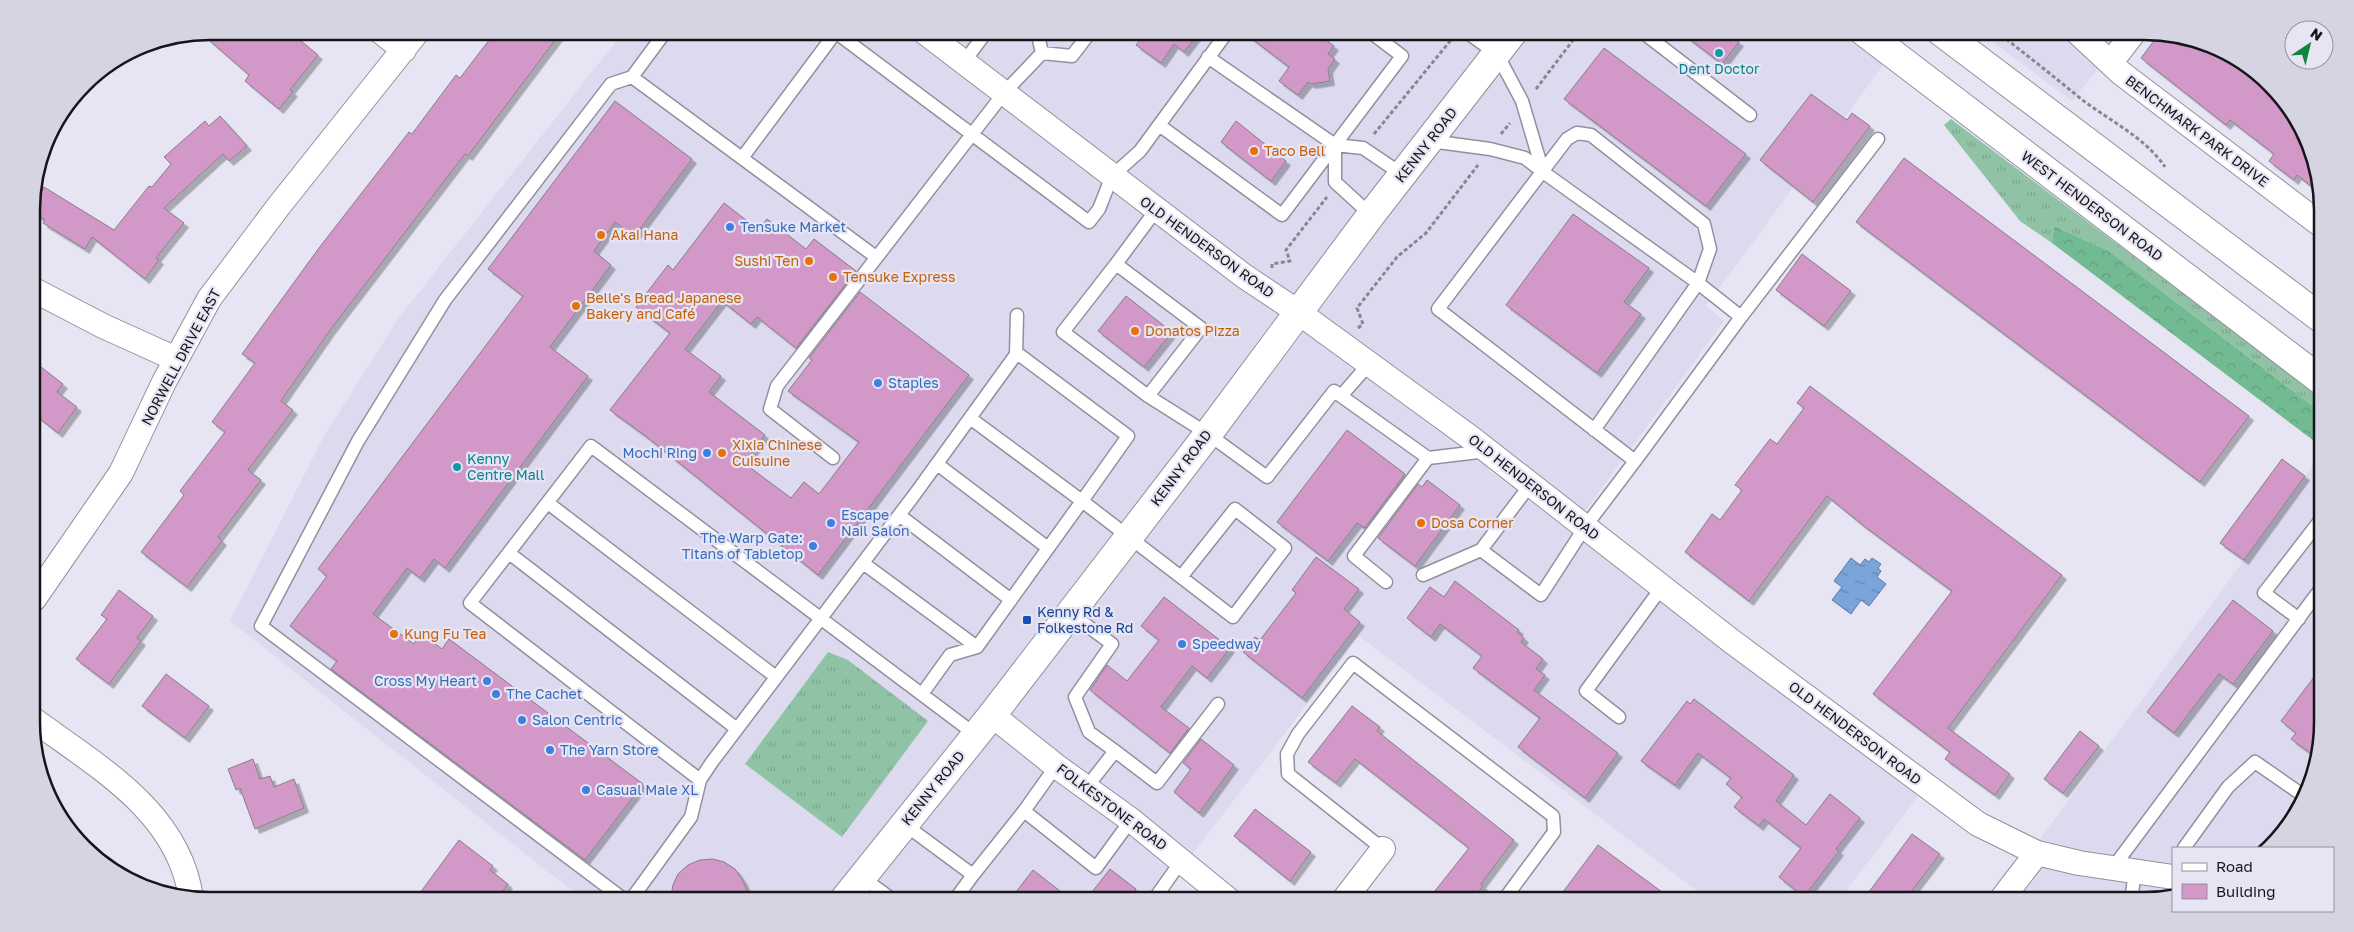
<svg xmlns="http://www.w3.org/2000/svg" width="2354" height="932" font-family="'Golos Text',sans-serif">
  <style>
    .commercial { fill: #dddaf0 }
    .grass { fill: url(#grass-tufts) }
    .forest { fill: url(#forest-crowns) }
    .water { fill: url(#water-ripples); stroke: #5c7aa1 }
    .building { fill: #d198c8; stroke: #897d87; filter: url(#shadow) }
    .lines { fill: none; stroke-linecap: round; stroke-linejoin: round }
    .lane-casing { stroke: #92909e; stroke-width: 15 }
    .street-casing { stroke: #92909e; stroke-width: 26 }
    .secondary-casing { stroke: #92909e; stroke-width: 30 }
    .primary-casing { stroke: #92909e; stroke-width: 30 }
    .path { stroke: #888791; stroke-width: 3; stroke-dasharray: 4 2.5; stroke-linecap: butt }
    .lane { stroke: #fff; stroke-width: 12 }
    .street { stroke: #fff; stroke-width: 24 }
    .secondary { stroke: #fff; stroke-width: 28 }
    .primary { stroke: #fff; stroke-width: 28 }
    .culture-dot { fill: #0f9aa8; stroke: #e7e5f3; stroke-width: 2 }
    .food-dot { fill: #e8710a; stroke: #e7e5f3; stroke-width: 2 }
    .shop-dot { fill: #3f7fe0; stroke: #e7e5f3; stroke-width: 2 }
    .transit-dot { fill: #1a4fb4; stroke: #e7e5f3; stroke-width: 2 }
    .labels { text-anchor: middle; stroke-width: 4.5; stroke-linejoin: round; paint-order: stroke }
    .culture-label { font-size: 14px; fill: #0d838f; stroke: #e7e5f3 }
    .street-label { font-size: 14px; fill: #16151a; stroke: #e7e5f3 }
    .food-label { font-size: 14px; fill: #c56008; stroke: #e7e5f3; text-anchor: start }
    .shop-label { font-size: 14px; fill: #366cbe; stroke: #e7e5f3; text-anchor: start }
    .transit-label { font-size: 14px; fill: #164399; stroke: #e7e5f3; text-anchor: start }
    .rim { fill: none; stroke: #16151a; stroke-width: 2.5 }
  </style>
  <defs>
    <pattern id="grass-tufts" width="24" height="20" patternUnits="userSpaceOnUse" patternTransform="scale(1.25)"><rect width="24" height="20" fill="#90c3a5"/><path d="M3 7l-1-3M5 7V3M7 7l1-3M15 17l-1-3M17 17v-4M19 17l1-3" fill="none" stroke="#7ba78d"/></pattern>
    <pattern id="forest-crowns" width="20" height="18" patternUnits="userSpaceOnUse" patternTransform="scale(1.25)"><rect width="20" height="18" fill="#72ba92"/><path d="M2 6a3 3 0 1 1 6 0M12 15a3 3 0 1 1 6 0" fill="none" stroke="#629f7d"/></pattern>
    <pattern id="water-ripples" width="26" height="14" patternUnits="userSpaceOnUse" patternTransform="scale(1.25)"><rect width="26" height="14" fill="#7aa5db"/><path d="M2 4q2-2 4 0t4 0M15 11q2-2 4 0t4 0" fill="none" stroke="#6385b1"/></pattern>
    <filter id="shadow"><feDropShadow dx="4.5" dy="4.5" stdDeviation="0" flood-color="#0004"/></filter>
  </defs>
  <rect width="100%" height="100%" fill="#e7e5f3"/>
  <path class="commercial" d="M624,31H1908L1706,306L1724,321L1580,518L1495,458L1487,469L1919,795L1839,900H1709L1359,636L1157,901H585L230,621L324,436L398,319Z
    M1978,31H2128L2072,101Z
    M2322,453L2323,722L2313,779L2286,830L2268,848H2173V897L2155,900H1999L2035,852L2040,839Z"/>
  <path class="grass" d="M1951,119L2322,398V413L2109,251L2054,226L2052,243L2020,221L1944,125Z
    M828,652L848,660L928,721L842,837L745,764Z"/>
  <path class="forest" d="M2054,226L2109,251L2322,413V447L2052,243Z"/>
  <path class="water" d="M1851,558L1860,565L1865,559L1869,562L1872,558L1881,564L1878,568L1881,571L1877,577L1886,584L1869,606L1861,600L1851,614L1832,600L1842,587L1834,581Z"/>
  <path class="building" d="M210,31H289L318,55L290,90L293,92L279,109L245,81L249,75L201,33Z
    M496,31H562L468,156L465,154L331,329L281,401L293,410L248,470L261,480L218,537L222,541L187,587L141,552L184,495L180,491L225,432L212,422L255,363L242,354L319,248L409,132L412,134L456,75L460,78Z
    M1147,31H1200L1184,52L1174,44L1161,63L1136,45Z
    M1242,31H1314L1334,46L1328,54L1335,59L1328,69L1330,81L1311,84L1308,82L1298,95L1279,81L1289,67Z
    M1679,31H1724L1739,42L1722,64Z
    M2159,34L2201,41L2252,68L2286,101L2321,187V194L2297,175L2294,180L2269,161L2274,154L2230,120L2226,125L2141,58Z
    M1604,48L1746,154L1706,206L1564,99Z
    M1811,94L1847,120L1852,113L1870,126L1813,202L1760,160Z
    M615,101L692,159L634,237L615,222L594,251L611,265L550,347L588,376L445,568L434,559L420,578L407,568L373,614L414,644L421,633L442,649L449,639L643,784L585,860L331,669L337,661L290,626L327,576L318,569L523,296L488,269Z
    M220,116L247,146L229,161L223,154L164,208L184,223L156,258L159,260L145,279L92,237L85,249L43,223L45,220L32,212V207L44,187L114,230L149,186L152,187L171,164L164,157L205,121L209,126Z
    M1236,121L1286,161L1271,181L1221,142Z
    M1904,158L2249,416L2200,482L1856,222Z
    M724,203L759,230L767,219L806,249L814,239L856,271L796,348L757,317L751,324L722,301L685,349L721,376L709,392L765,435L744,463L791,498L804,482L819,494L859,442L788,391L812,360L809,358L860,292L969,375L818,575L647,437L610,410L670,333L636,307L668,265L673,270Z
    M1573,214L1649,268L1624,302L1641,314L1597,373L1506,305Z
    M1802,254L1851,291L1824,326L1776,290Z
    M1126,296L1172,332L1144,367L1098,331Z
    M41,367L63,384L57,392L77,407L58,433L33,413V378Z
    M1810,386L2062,575L1948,728L2010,774L1995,795L1945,759L1950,752L1873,694L1952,591L1864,526L1827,496L1749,601L1685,552L1712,514L1720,520L1742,490L1735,485L1770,439L1777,444L1804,408L1797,403Z
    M1347,430L1405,474L1365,528L1357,523L1328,561L1277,522Z
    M2282,459L2305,476L2244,560L2220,543Z
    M1427,480L1460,505L1415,566L1378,538L1418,484L1422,487Z
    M1316,557L1359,589L1344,609L1360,622L1302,698L1243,652L1255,637L1260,640L1296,593L1292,590Z
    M1455,581L1519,630L1517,632L1524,638L1521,642L1543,659L1536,669L1545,675L1534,690L1618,753L1585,798L1518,747L1540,718L1473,668L1482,656L1440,624L1431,637L1407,618L1430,587L1444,597Z
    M119,590L153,616L137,638L141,641L109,684L76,659L107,619L101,615Z
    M1164,597L1230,648L1207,678L1192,666L1161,707L1189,728L1170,753L1090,690L1107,665L1127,681L1159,640L1141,626Z
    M2233,600L2273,631L2233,684L2219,674L2174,733L2147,712Z
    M2323,665V722L2317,758L2291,739L2296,733L2281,721Z
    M166,674L209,706L185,738L142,706Z
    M1694,699L1794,775L1776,801L1806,825L1830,794L1860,818L1836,849L1839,851L1804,897L1779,877L1801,848L1764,819L1759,826L1734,807L1742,797L1726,784L1731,778L1698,753L1675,785L1641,761L1687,701L1690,704Z
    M1352,706L1380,727L1377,731L1514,840L1481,884L1483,886L1472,901H1427L1469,848L1355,759L1336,783L1308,762Z
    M2080,731L2099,746L2063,793L2044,779Z
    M1201,739L1234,765L1199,813L1174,792L1191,769L1183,763Z
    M253,759L260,779L270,776L274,787L294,779L304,808L255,829L240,788L236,790L228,769Z
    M1255,809L1311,852L1290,881L1234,836Z
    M1912,834L1940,854L1905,900H1863Z
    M459,840L493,866L490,870L508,884L496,901H414Z
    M1598,845L1673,900H1557Z
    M713,859L724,862L735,869L742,879L747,890V901H670L673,885L678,874L688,865L700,860Z
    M1110,869L1136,889L1127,901H1085Z
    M1033,870L1073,901H1009Z"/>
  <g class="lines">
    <g class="lane-casing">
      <path id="lane" d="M834,31L1089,222L1099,209L1112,176L1140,151L1228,31
        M1465,31L1497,54L1522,101L1543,172
        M1641,31L1750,115
        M1042,53L1072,56L1091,31
        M1208,57L1335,145L1363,148L1403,175
        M964,62L987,31
        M632,77L876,257
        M1159,125L1282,215L1402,56L1369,31
        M1430,141L1490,149L1525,158L1543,172L1698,283L1741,317L1635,461L1438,309L1567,139L1577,133L1591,135L1704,224L1710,249L1698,283L1594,430
        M1335,145V182L1371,215
        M742,158L836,32
        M1116,264L1201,328L1148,396L1063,332Z
        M1116,264L1156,210
        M1741,317L1878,139
        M1016,354L1017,315
        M1148,396L1208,434L1267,477L1334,391L1428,458L1354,556L1386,582
        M1341,396L1369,364
        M833,458L770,409L777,386L1004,93L1042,53L1037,31
        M1428,458L1487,451
        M937,464L1048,548
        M1530,485L1481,550L1541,595L1585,527L1635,461
        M548,503L776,677
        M899,515L1011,600
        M509,553L737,729
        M863,563L977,647
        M1423,575L1481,550
        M1070,613L1112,644L1075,697L1089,732L1115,751L1086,788
        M2299,619L2264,593L2322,518
        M922,694L950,655L977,647L1082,501L970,418
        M1619,717L1586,691L1662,587
        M1115,751L1157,783L1218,704
        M1056,766L1024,811L1096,868L1131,820
        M700,780L470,603L591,446L976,735
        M904,824L973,875L954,901
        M2284,832L2287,828
        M2184,848L2228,787L2255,762L2304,796
        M1383,849L1288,774L1287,754L1298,734L1353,663L1553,816L1554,832L1503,901
        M2112,869L2322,587
        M973,875L1024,811
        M862,877L894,901
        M2131,900L2135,872
        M626,901L261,626L358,441L445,300L611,84L632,77L666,31
        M630,901L691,817L700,780L712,762L915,494L1017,353L1128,436L1082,501L1233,617L1285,548L1235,509L1181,577
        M1153,901L1182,860"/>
    </g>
    <g class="street-casing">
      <path id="street" d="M380,31L404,50
        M923,31L1244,276L1298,312L1471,438L1730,640L1978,824L2037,853L2079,863L2173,877
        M2076,31L2121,73L2321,225
        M2111,62L2135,31
        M32,289L103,326L176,359
        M34,599L121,473L164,382L209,299L278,207L418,31
        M992,715L1056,766L1131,820L1230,901
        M34,720C98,767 179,812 191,898
        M2001,900L2037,853
        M1343,901L1383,849"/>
    </g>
    <g class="secondary-casing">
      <path id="secondary" d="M1863,31L2322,381
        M1940,31L2322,319"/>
    </g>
    <g class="primary-casing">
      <path id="primary" d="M843,901L992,715L1208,434L1371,215L1514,31"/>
    </g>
    <path class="path" d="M1996,31C2024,53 2052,75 2080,98C2108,120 2145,137 2165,167
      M1536,89L1580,31
      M1374,134L1451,40
      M1501,134L1510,123
      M1272,268V264L1290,261L1286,250L1327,197
      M1358,328L1363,324L1357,308L1397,257L1426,233L1478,165"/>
    <use href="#lane" class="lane"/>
    <use href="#street" class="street"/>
    <use href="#secondary" class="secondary"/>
    <use href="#primary" class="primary"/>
  </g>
  <g class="culture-dot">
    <circle cx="1719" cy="53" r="5"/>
    <circle cx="457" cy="467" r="5"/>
  </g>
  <g class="food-dot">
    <circle cx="1254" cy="151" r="5"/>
    <circle cx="601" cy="235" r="5"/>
    <circle cx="809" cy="261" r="5"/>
    <circle cx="833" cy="277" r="5"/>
    <circle cx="576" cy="306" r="5"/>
    <circle cx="1135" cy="331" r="5"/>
    <circle cx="722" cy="453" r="5"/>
    <circle cx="1421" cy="523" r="5"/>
    <circle cx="394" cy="634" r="5"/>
  </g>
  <g class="shop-dot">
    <circle cx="730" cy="227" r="5"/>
    <circle cx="878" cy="383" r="5"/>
    <circle cx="707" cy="453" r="5"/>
    <circle cx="831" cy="523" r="5"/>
    <circle cx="813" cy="546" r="5"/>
    <circle cx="1182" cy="644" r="5"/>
    <circle cx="487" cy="681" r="5"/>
    <circle cx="496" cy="694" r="5"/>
    <circle cx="522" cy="720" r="5"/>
    <circle cx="550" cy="750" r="5"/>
    <circle cx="586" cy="790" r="5"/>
  </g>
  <rect class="transit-dot" x="1022" y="615" width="10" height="10" rx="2.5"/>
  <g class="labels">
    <g class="culture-label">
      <text x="1719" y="74">Dent Doctor</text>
      <text x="467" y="464" text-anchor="start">Kenny<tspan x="467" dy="16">Centre Mall</tspan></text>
    </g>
    <g class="street-label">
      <text transform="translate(2197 131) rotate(37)" y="5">BENCHMARK PARK DRIVE</text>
      <text transform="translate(1426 145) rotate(-52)" y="5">KENNY ROAD</text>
      <text transform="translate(2092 206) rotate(37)" y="5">WEST HENDERSON ROAD</text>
      <text transform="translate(1207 247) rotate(36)" y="5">OLD HENDERSON ROAD</text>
      <text transform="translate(181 357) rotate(-62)" y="5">NORWELL DRIVE EAST</text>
      <text transform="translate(1181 468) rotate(-53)" y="5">KENNY ROAD</text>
      <text transform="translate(1534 487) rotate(38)" y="5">OLD HENDERSON ROAD</text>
      <text transform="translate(1855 733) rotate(37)" y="5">OLD HENDERSON ROAD</text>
      <text transform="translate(933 788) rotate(-51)" y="5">KENNY ROAD</text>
      <text transform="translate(1112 807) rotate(37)" y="5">FOLKESTONE ROAD</text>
    </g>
    <g class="food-label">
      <text x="1264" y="156">Taco Bell</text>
      <text x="611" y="240">Akai Hana</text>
      <text x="799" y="266" text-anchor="end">Sushi Ten</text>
      <text x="843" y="282">Tensuke Express</text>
      <text x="586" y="303">Belle's Bread Japanese<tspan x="586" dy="16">Bakery and Café</tspan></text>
      <text x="1145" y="336">Donatos Pizza</text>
      <text x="732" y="450">Xixia Chinese<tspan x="732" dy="16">Cuisuine</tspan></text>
      <text x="1431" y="528">Dosa Corner</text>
      <text x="404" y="639">Kung Fu Tea</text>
    </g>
    <g class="shop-label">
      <text x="740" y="232">Tensuke Market</text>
      <text x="888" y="388">Staples</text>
      <text x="697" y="458" text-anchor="end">Mochi Ring</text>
      <text x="841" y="520">Escape<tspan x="841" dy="16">Nail Salon</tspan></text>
      <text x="803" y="543" text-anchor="end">The Warp Gate:<tspan x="803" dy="16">Titans of Tabletop</tspan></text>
      <text x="1192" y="649">Speedway</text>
      <text x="477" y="686" text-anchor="end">Cross My Heart</text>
      <text x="506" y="699">The Cachet</text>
      <text x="532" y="725">Salon Centric</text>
      <text x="560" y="755">The Yarn Store</text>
      <text x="596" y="795">Casual Male XL</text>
    </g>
    <g class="transit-label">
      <text x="1037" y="617">Kenny Rd &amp;<tspan x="1037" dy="16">Folkestone Rd</tspan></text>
    </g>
  </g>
  <path d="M0 0H2354V932H0ZM210 40H2144A170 170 0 0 1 2314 210V722A170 170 0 0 1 2144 892H210A170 170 0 0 1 40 722V210A170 170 0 0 1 210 40Z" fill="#d6d4e2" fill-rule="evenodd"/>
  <path class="rim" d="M210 40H2144A170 170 0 0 1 2314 210V722A170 170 0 0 1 2144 892H210A170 170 0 0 1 40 722V210A170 170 0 0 1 210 40Z"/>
  <rect x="2172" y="847" width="162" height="65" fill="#e7e5f3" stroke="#93929c"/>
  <rect x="2182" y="863" width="25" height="8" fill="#ffffff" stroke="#93929c"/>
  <text x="2216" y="872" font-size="15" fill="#16151a">Road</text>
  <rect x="2182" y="884" width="25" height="15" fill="#d198c8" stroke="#93929c"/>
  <text x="2216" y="897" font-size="15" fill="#16151a">Building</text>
  <g transform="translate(2309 45) rotate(35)"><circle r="24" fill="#e7e5f3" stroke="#93929c"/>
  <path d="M0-4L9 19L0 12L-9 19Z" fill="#10853e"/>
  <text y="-8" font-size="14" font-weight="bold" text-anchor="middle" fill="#16151a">N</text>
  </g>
</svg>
